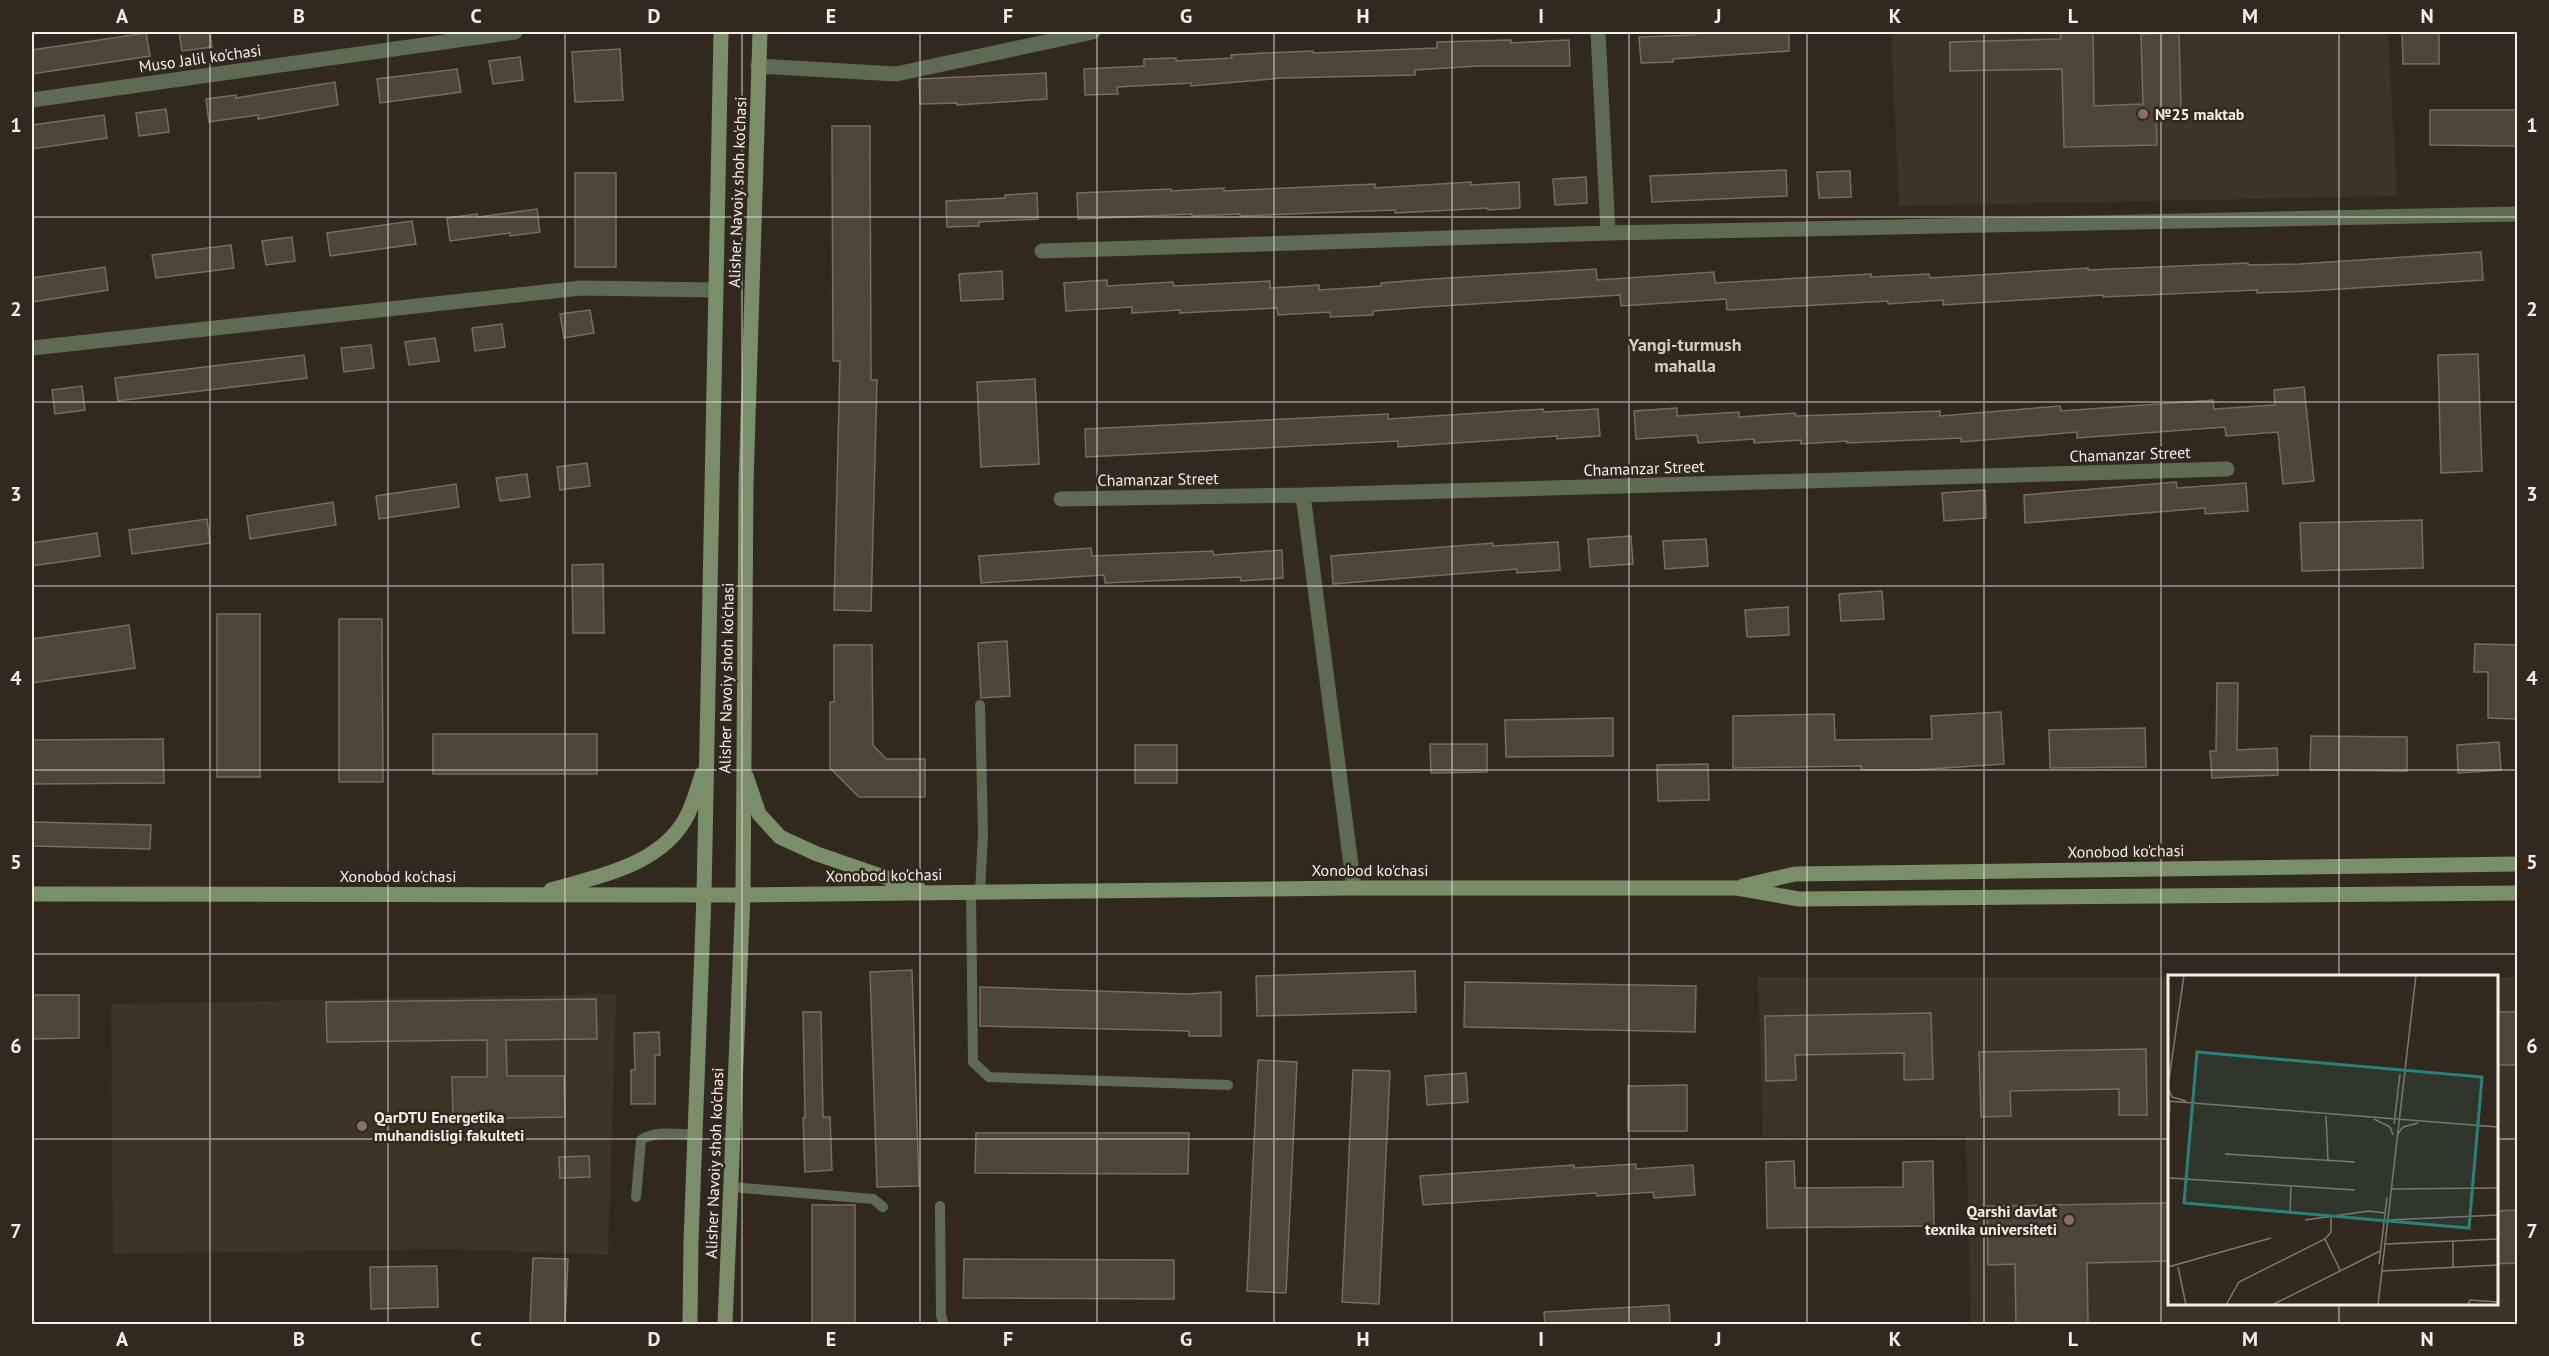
<svg xmlns="http://www.w3.org/2000/svg" width="2549" height="1356" font-family="'PT Sans',sans-serif">
  <style>
    .education { fill: #3e3425 }
    .building { fill: #4e4539; stroke: #766c5f; stroke-width: 1.5 }
    .lines { fill: none; stroke-linecap: round; stroke-linejoin: round }
    .lane { stroke: #5d6b53; stroke-width: 10 }
    .street { stroke: #5d6b53; stroke-width: 15 }
    .secondary { stroke: #798e69; stroke-width: 15 }
    .grid { fill: none; stroke: #f4efe7; stroke-width: 1.5; stroke-opacity: 0.55 }
    .education-dot { fill: #8d6e63; stroke: #32291e; stroke-width: 2 }
    .labels { text-anchor: middle; stroke-width: 5; stroke-linejoin: round; paint-order: stroke }
    .street-label { font-size: 16px; fill: #f4efe7; stroke: #32291e }
    .poi-label { font-size: 16px; font-weight: bold; fill: #f4efe7; stroke: #32291e; text-anchor: start }
    .neighbourhood-label { font-size: 18px; font-weight: bold; fill: #d6cbbc; stroke: #32291e }
    .inset-road { fill: none; stroke: #80786e; stroke-width: 1.5 }
    .view { fill: #26827a; fill-opacity: 0.15; stroke: #26827a; stroke-width: 3 }
    .inset-edge { fill: none; stroke: #f4efe7; stroke-width: 3 }
    .neatline { fill: none; stroke: #f4efe7; stroke-width: 2 }
    .grid-label { font-size: 20px; text-anchor: middle; font-weight: bold; fill: #f4efe7 }
  </style>
  <rect width="100%" height="100%" fill="#32291e"/>
  <path class="education" d="M1891,32H2388L2397,196L1899,206Z
    M1758,977H2169L2170,1304H2496L2497,977H2517V1324H1971L1966,1136L1763,1137Z
    M616,994L608,1255L447,1249L113,1254L111,1004Z"/>
  <path class="building" d="M179,32H210L212,47L182,51Z
    M1696,32H1789V51L1673,59V62L1641,63L1639,37L1696,35Z
    M2060,32H2093L2094,106L2143,104L2141,34L2179,33L2181,108L2156,109L2157,145L2064,147L2062,69L1950,71V42L2061,39Z
    M2402,32H2439V64H2403Z
    M146,33L150,56L32,74V50Z
    M1511,40V43L1569,40L1570,66H1479L1415,70V75L1282,78L1191,86V83L1117,87L1118,94L1085,95L1084,69L1144,66V59L1176,58V61L1232,58L1231,55L1264,53L1313,51V53L1437,48V42Z
    M620,49L623,100L575,102L572,52Z
    M520,57L523,80L493,84L489,61Z
    M457,69L461,92L380,103L377,79Z
    M1046,73L1047,99L957,105V103L920,104L919,79Z
    M335,82L338,105L258,119V115L209,122L206,99L236,95V98Z
    M166,109L169,132L139,136L136,113Z
    M2430,110H2517V146L2430,145Z
    M104,115L107,138L32,149V125Z
    M832,126H870L871,380H877L871,611L834,610L840,361H833Z
    M1786,170L1787,196L1652,202L1650,176Z
    M1850,171L1851,197L1819,198L1817,172Z
    M575,173H616V267H575Z
    M1586,177L1587,203L1555,205L1553,179Z
    M1471,182V185L1519,182L1520,208L1488,210V208L1395,213V210L1240,216V214L1192,216V214L1078,219L1077,193L1171,189V191L1224,188V191L1375,184V188Z
    M1037,193L1038,219L979,222V226L947,227L946,201L1005,198V195Z
    M537,209L540,232L510,236V233L450,241L447,218L477,214L478,217Z
    M412,221L416,244L330,256L327,233Z
    M292,237L295,261L266,265L262,241Z
    M231,245L234,268L156,278L152,255Z
    M2481,252L2483,280L2309,291L2257,293V290L2103,297V295L1943,305V300L1888,304V301L1727,310L1726,299L1621,306L1620,295L1426,307L1373,311V315L1330,317V312L1278,315L1277,308L1180,313V310L1132,313V307L1066,311L1064,283L1107,280V286L1173,282L1174,286L1270,281V288L1319,285V290L1381,286V283L1432,279L1596,269L1597,280L1714,272L1715,283L1871,274V277L1929,274L1930,278L2088,268V270L2248,263V265L2299,264Z
    M105,267L108,290L32,302V278Z
    M1002,271L1003,299L961,301L959,274Z
    M590,310L594,333L564,338L560,314Z
    M502,324L505,347L475,351L472,328Z
    M435,338L439,361L409,365L405,342Z
    M371,345L374,368L344,372L341,348Z
    M2478,354L2482,471L2441,473L2438,355Z
    M304,355L307,378L118,401L115,378Z
    M1035,379L1039,464L981,467L977,382Z
    M82,386L85,410L55,414L52,390Z
    M2304,387L2314,481L2283,484L2278,432L2226,436L2225,427L2077,438V432L1961,442V438L1847,443V441L1801,444V440L1754,443V439L1698,443L1697,435L1636,439L1634,411L1677,408V416L1739,412V417L1795,413L1796,416L1940,411V416L2060,406L2061,411L2213,400L2214,409L2275,405L2274,390Z
    M1543,409L1544,412L1598,409L1600,436L1557,439V436L1398,447V441L1086,457L1085,429L1388,414V419Z
    M587,463L590,486L560,490L557,467Z
    M527,474L530,497L500,501L496,478Z
    M2176,482L2177,488L2246,483L2248,511L2205,514V508L2025,523L2024,495Z
    M456,484L459,507L379,519L376,496Z
    M1985,490L1986,518L1944,521L1942,493Z
    M333,502L336,525L250,539L247,516Z
    M207,519L210,543L132,554L129,530Z
    M2422,520L2423,568L2302,571L2300,523Z
    M97,533L100,556L32,566V543Z
    M1631,536L1633,564L1590,567L1588,539Z
    M1706,539L1708,566L1665,569L1663,541Z
    M1558,542L1560,570L1517,573V569L1333,584L1331,556L1493,543V546Z
    M1091,548L1092,556L1213,551L1214,555L1282,550L1283,578L1241,581L1240,577L1105,583L1104,575L981,583L979,556Z
    M603,564L604,633H573L572,565Z
    M1882,591L1884,619L1841,621L1839,594Z
    M1788,607L1789,635L1747,637L1745,610Z
    M217,614H260V777H217Z
    M339,619H382L383,782H339Z
    M129,625L135,668L32,683V639Z
    M1007,641L1010,696L981,698L978,643Z
    M2475,644L2517,645L2516,719L2488,718V672H2474Z
    M834,645H872L873,745L886,759H925V797H859L830,768V702H834Z
    M2217,683H2238L2237,750L2277,748L2278,775L2212,778L2210,751H2216Z
    M2001,712L2004,764L1915,770H1861V766L1733,768V716L1834,714L1835,740L1932,739L1931,716Z
    M1613,718V756L1506,757L1505,720Z
    M2145,728L2146,767L2050,768L2049,730Z
    M433,734H597V774H433Z
    M2311,736L2407,737V771L2310,770Z
    M163,739L164,783L32,784V740Z
    M2499,742L2501,770L2458,773L2457,745Z
    M1430,744H1487V772L1431,773Z
    M1135,745H1177V783H1135Z
    M1708,764L1709,800L1658,801L1657,765Z
    M32,822L151,825L150,849L32,846Z
    M912,970L919,1186L877,1187L870,972Z
    M1415,971L1416,1012L1257,1016L1256,976Z
    M1465,982L1696,986L1695,1032L1464,1027Z
    M980,987L1187,994L1221,992V1036H1189V1031L980,1026Z
    M32,995H79V1038L32,1039Z
    M596,999L597,1039L506,1040L507,1076H564L565,1117L453,1119L452,1077H487V1040L327,1042L326,1002Z
    M803,1012H821L823,1117H830L832,1170L805,1172L803,1118H805Z
    M2496,1012H2517V1065H2496Z
    M1931,1013L1933,1079L1904,1080V1053L1795,1055L1796,1080L1766,1081L1765,1016Z
    M659,1032L660,1055H655V1104H631V1070H635L634,1033Z
    M2146,1049L2147,1115H2119V1089L2010,1091L2011,1116L1981,1117L1979,1052Z
    M1258,1060L1297,1062L1286,1293L1247,1291Z
    M1353,1070L1390,1071L1379,1304L1342,1302Z
    M1466,1073L1468,1102L1427,1105L1425,1076Z
    M1687,1085V1131H1628V1086Z
    M976,1133H1189L1188,1174L975,1173Z
    M589,1156L590,1177L560,1178L559,1157Z
    M1794,1161L1795,1188L1903,1187V1162L1933,1161L1934,1226L1767,1228L1766,1162Z
    M1636,1164V1169L1693,1165L1695,1195L1654,1198L1653,1192L1597,1196L1596,1193L1423,1205L1420,1176L1574,1165V1168Z
    M2168,1203L2169,1261L2087,1263L2088,1324H2016L2015,1264L1988,1265L1987,1206Z
    M812,1205H855V1324H812Z
    M2517,1210V1263L2496,1264V1211Z
    M533,1258L568,1259L565,1324H530Z
    M964,1259L1174,1260V1299L963,1298Z
    M437,1266L438,1307L371,1309L370,1267Z
    M1669,1305L1670,1324H1545L1544,1312Z"/>
  <g class="lines">
    <path class="lane" d="M980,705L983,834L980,892
      M971,893L973,1062L989,1077L1228,1085
      M731,1187L873,1199L883,1207
      M636,1197L641,1140C657,1130 677,1134 695,1135
      M940,1206L941,1316L944,1324"/>
    <path class="street" d="M1598,32L1608,233
      M758,66L896,74L1093,32
      M32,100L515,32
      M1042,251L1608,233L2518,214
      M32,348L581,288L715,290
      M1303,495L1354,888
      M1061,499L1303,495L2227,469"/>
    <path class="secondary" d="M746,776L759,814L780,837L817,854L919,889
      M1743,886L1795,874L2518,864
      M551,890C601,875 663,865 688,814C694,801 698,787 702,774
      M32,894L743,895L1354,888H1737L1799,899L2518,893
      M690,1324L691,1241L704,895L721,32
      M725,1324L743,895L746,484L760,32"/>
  </g>
  <path class="grid" d="M210,32V1324M388,32V1324M565,32V1324M742,32V1324M920,32V1324M1097,32V1324M1274,32V1324M1452,32V1324M1629,32V1324M1807,32V1324M1984,32V1324M2161,32V1324M2339,32V976M32,217H2518M32,402H2518M32,586H2518M32,770H2518M32,954H2518M32,1139H2170M2496,1139H2518M2339,1304V1324"/>
  <g class="education-dot">
    <circle cx="2143" cy="114" r="6"/>
    <circle cx="362" cy="1126" r="6"/>
    <circle cx="2069" cy="1220" r="6"/>
  </g>
  <g class="labels">
    <g class="street-label">
      <text transform="translate(200 58) rotate(-8)" y="6">Muso Jalil ko'chasi</text>
      <text transform="translate(737 192) rotate(-88)" y="6">Alisher Navoiy shoh ko'chasi</text>
      <text transform="translate(2130 454) rotate(-2)" y="6">Chamanzar Street</text>
      <text transform="translate(1644 468) rotate(-2)" y="6">Chamanzar Street</text>
      <text transform="translate(1158 479) rotate(-1)" y="6">Chamanzar Street</text>
      <text transform="translate(726 678) rotate(-89)" y="6">Alisher Navoiy shoh ko'chasi</text>
      <text transform="translate(2126 851) rotate(-1)" y="6">Xonobod ko'chasi</text>
      <text x="1370" y="876">Xonobod ko'chasi</text>
      <text transform="translate(884 875) rotate(-1)" y="6">Xonobod ko'chasi</text>
      <text x="398" y="882">Xonobod ko'chasi</text>
      <text transform="translate(714 1163) rotate(-88)" y="6">Alisher Navoiy shoh ko'chasi</text>
    </g>
    <g class="poi-label">
      <text x="2155" y="120">№25 maktab</text>
      <text x="374" y="1123">QarDTU Energetika<tspan x="374" dy="18">muhandisligi fakulteti</tspan></text>
      <text x="2057" y="1217" text-anchor="end">Qarshi davlat<tspan x="2057" dy="18">texnika universiteti</tspan></text>
    </g>
    <g class="neighbourhood-label">
      <text x="1685" y="351">Yangi-turmush<tspan x="1685" dy="21">mahalla</tspan></text>
    </g>
  </g>
  <g transform="translate(2168 975)">
    <rect width="330" height="330" fill="#32291e"/>
    <path class="inset-road" d="M0,111L16,0M0,113L4,122L18,126M0,126L330,152M158,141L160,185M206,144L222,152L225,160M226,149L232,99M230,159L235,152L250,148M0,160L2,126M0,165V262M57,179L187,187M2,203L187,215M224,214L330,213M95,236L122,237L123,211M137,245L201,236L217,238M220,245L330,240M157,264L172,295M285,266V292M218,269L330,264M211,289L219,222M0,292L103,263M10,292L18,330M214,296L330,290M58,330L71,307L157,264L163,257V241M104,330L212,276M210,330L248,0M300,330L302,325L330,327"/>
    <path class="view" d="M29,77L314,102L301,253L16,228Z"/>
    <rect width="330" height="330" class="inset-edge"/>
  </g>
  <rect width="2549" height="1356" fill="none" stroke="#32291e" stroke-width="66"/>
  <rect x="33" y="33" width="2483" height="1290" class="neatline"/>
  <g class="grid-label">
    <text x="122" y="23">A</text>
    <text x="299" y="23">B</text>
    <text x="476" y="23">C</text>
    <text x="654" y="23">D</text>
    <text x="831" y="23">E</text>
    <text x="1008" y="23">F</text>
    <text x="1186" y="23">G</text>
    <text x="1363" y="23">H</text>
    <text x="1541" y="23">I</text>
    <text x="1718" y="23">J</text>
    <text x="1895" y="23">K</text>
    <text x="2073" y="23">L</text>
    <text x="2250" y="23">M</text>
    <text x="2427" y="23">N</text>
    <text x="16" y="132">1</text>
    <text x="2532" y="132">1</text>
    <text x="16" y="316">2</text>
    <text x="2532" y="316">2</text>
    <text x="16" y="501">3</text>
    <text x="2532" y="501">3</text>
    <text x="16" y="685">4</text>
    <text x="2532" y="685">4</text>
    <text x="16" y="869">5</text>
    <text x="2532" y="869">5</text>
    <text x="16" y="1053">6</text>
    <text x="2532" y="1053">6</text>
    <text x="16" y="1238">7</text>
    <text x="2532" y="1238">7</text>
    <text x="122" y="1346">A</text>
    <text x="299" y="1346">B</text>
    <text x="476" y="1346">C</text>
    <text x="654" y="1346">D</text>
    <text x="831" y="1346">E</text>
    <text x="1008" y="1346">F</text>
    <text x="1186" y="1346">G</text>
    <text x="1363" y="1346">H</text>
    <text x="1541" y="1346">I</text>
    <text x="1718" y="1346">J</text>
    <text x="1895" y="1346">K</text>
    <text x="2073" y="1346">L</text>
    <text x="2250" y="1346">M</text>
    <text x="2427" y="1346">N</text>
  </g>
</svg>
